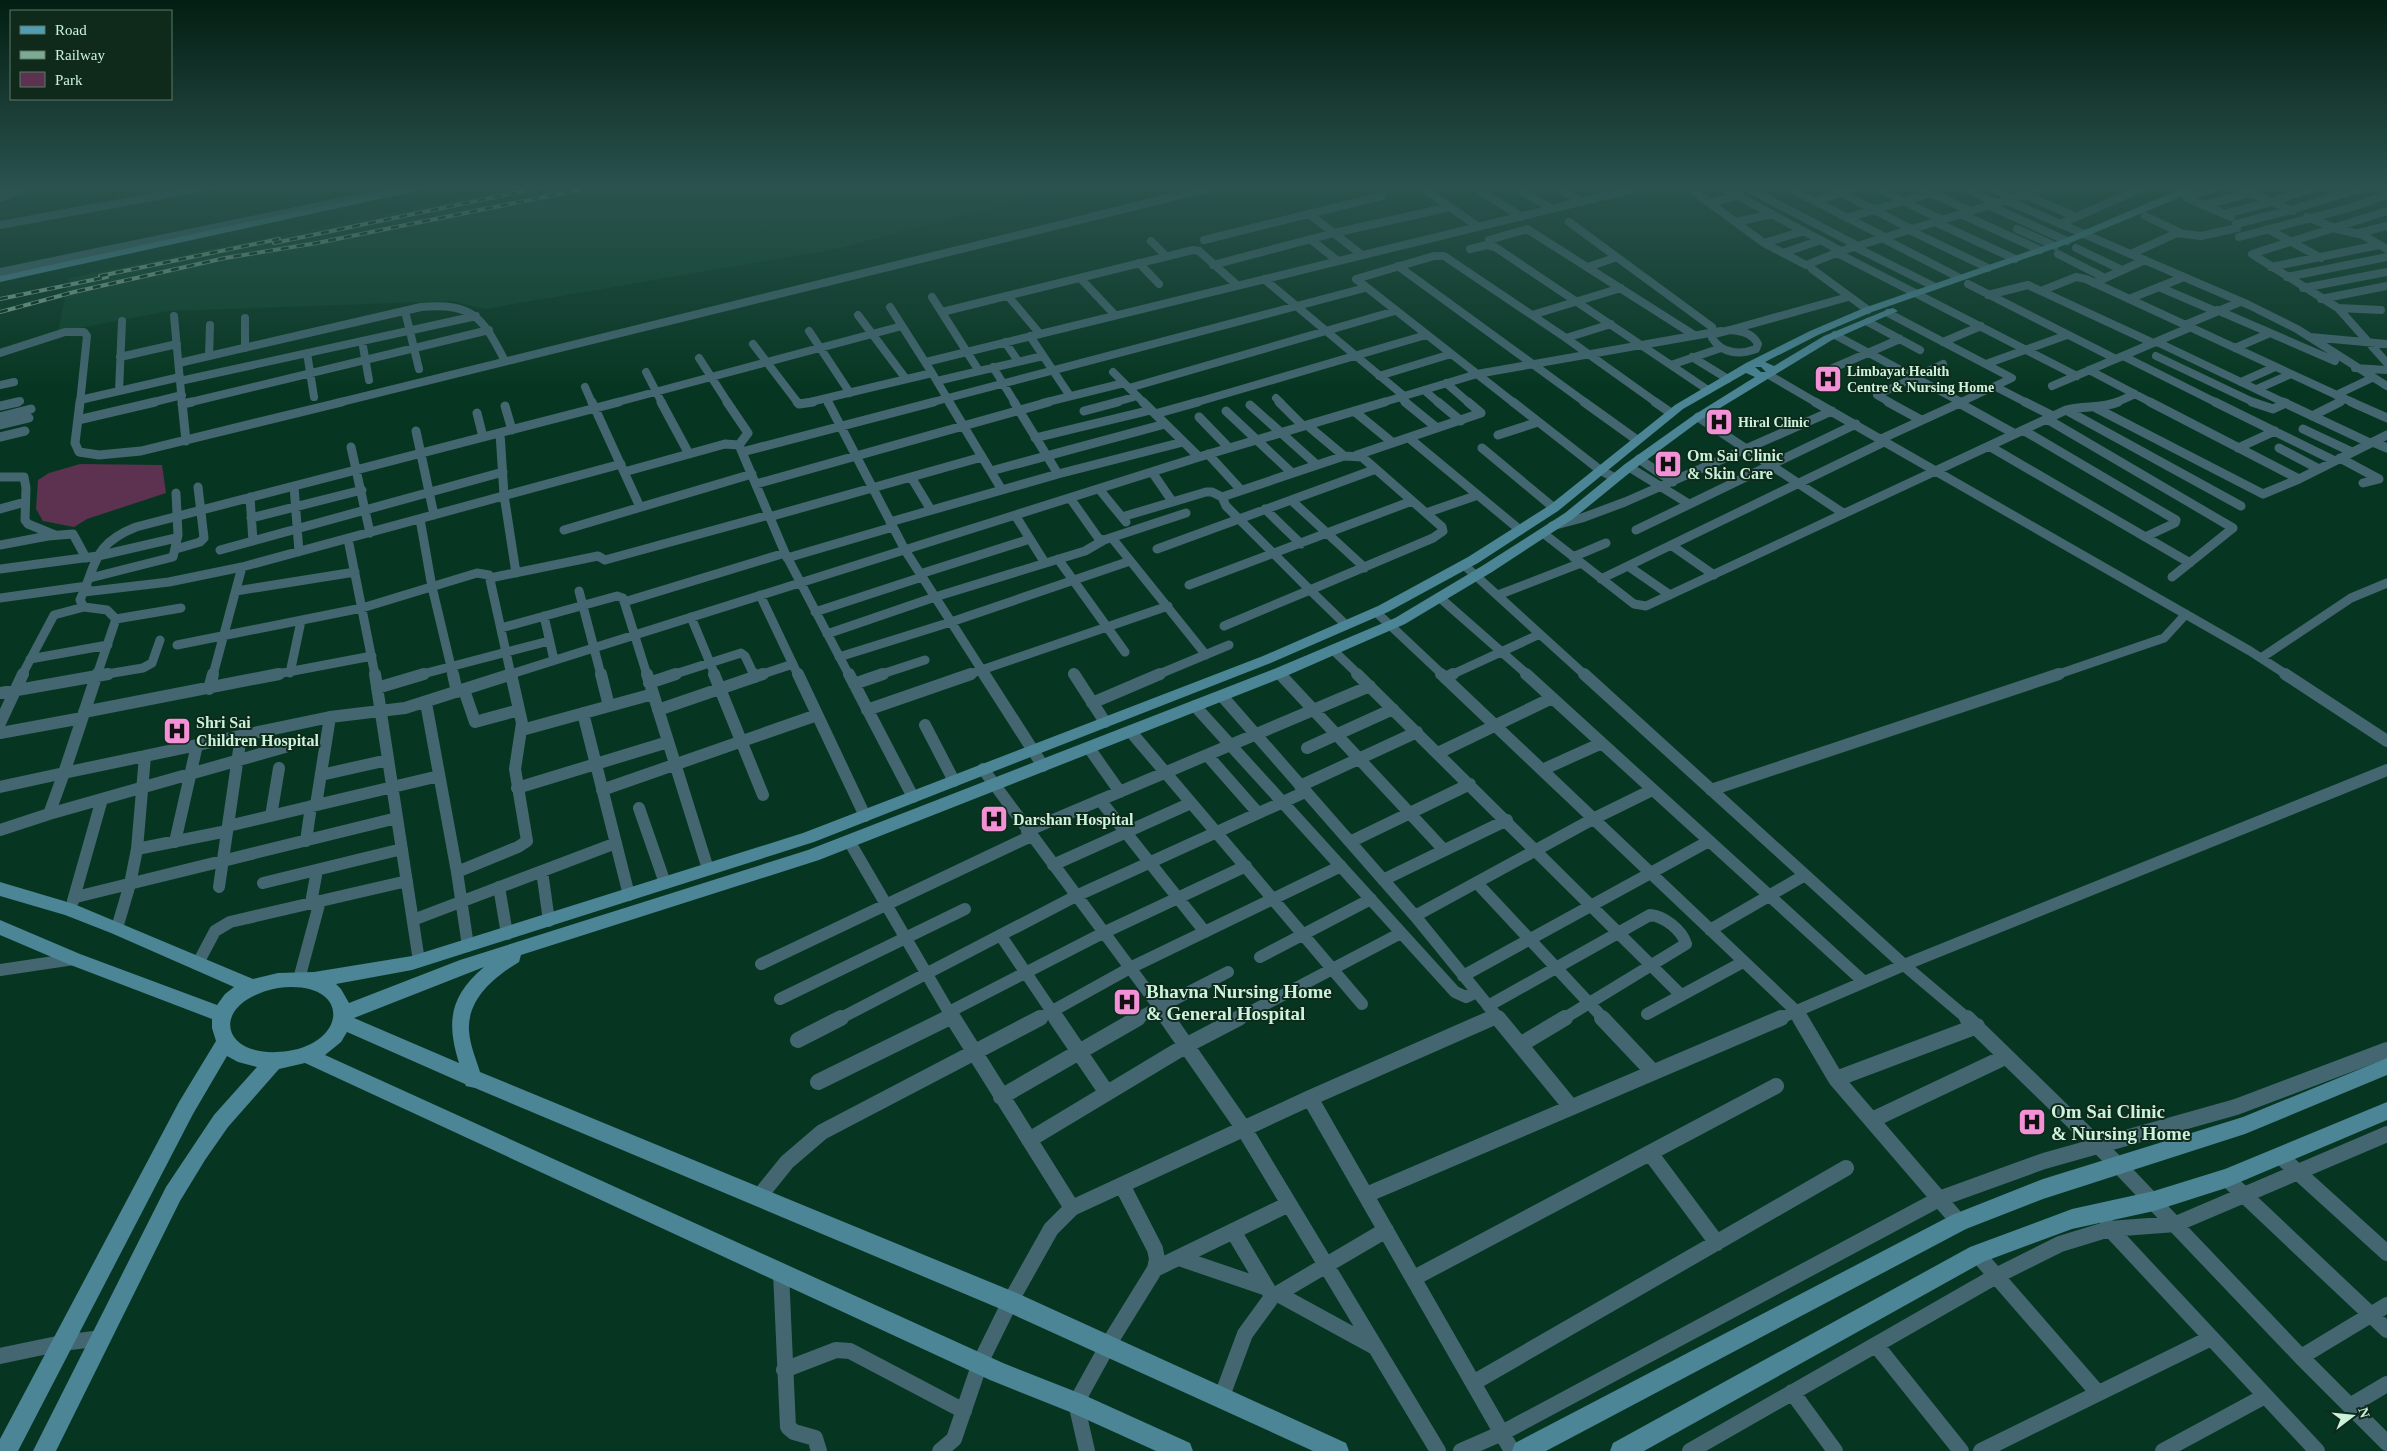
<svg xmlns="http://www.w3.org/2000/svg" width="2387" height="1451" font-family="'Times New Roman',serif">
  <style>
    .built { fill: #0c422a }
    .green { fill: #5c3250 }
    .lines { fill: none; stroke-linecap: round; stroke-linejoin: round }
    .street-far3 { stroke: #436670; stroke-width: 8 }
    .street-far2 { stroke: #436670; stroke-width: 9 }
    .street-far1 { stroke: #436670; stroke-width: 12 }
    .street { stroke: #436670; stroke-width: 16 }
    .secondary { fill: #4b8596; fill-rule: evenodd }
    .primary { fill: #519db3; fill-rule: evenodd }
    .rail-casing { stroke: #7ea992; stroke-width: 4 }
    .rail { stroke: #0f291b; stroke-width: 2.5; stroke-dasharray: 8; stroke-linecap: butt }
    .labels { text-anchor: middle; stroke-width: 4; stroke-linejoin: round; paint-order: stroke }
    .far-poi-label { font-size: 14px; font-weight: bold; fill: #cbf3db; stroke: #0f291b; text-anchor: start }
    .poi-label { font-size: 16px; font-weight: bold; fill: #cbf3db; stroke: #0f291b; text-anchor: start }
    .near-poi-label { font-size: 19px; font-weight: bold; fill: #cbf3db; stroke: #0f291b; text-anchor: start }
  </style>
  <rect width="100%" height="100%" fill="#063621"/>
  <path class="built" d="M522,186H1072L841,248L485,309L451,301L169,311L58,332L69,278Z"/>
  <path class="green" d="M80,464L162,465L166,493L87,519L74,527L43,521L36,509L38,480L49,473Z"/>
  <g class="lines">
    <path class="street-far3" d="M1420,186L1477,226
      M1472,186L1522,217
      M1513,186L1552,209
      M1554,186L1582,202
      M1719,186L1841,251
      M1743,186L1858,246
      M1785,186L1885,237
      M1828,186L1911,229
      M1873,186L1942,220
      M1916,186L1970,211
      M1960,186L1996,203
      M1987,186L2012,198
      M2177,186L2196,194
      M2235,186L2293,211
      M0,187L4,186
      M2372,189L2382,186
      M2248,191L2264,186
      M1696,193L1764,243L1806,265L1809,264
      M2024,194L2076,217
      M0,198L29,186
      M2187,198L2231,217
      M2005,200L2249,305L2297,329L2387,386
      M1814,201L1863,186
      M1710,203L1740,195
      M1988,205L2067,241
      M2204,205L2251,193
      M1309,214L1362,255
      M1961,214L2040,250
      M2224,214L2272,202L2318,186
      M2145,216L2179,232
      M2307,217L2337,229L2359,234
      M1847,218L1931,193
      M1569,222L1712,327
      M1736,222L1772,214
      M1935,222L2015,259
      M2060,224L2147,186
      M2236,224L2291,210L2365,187
      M0,225L212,186
      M2387,226L2359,233L2387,249
      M2017,229L2055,246
      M2268,229L2321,258
      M1909,230L1988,268
      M2239,237L2353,207L2387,195
      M1882,238L1958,277
      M1310,239L1338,261
      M1204,240L1382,196
      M1151,241L1166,256
      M1764,243L1804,231
      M1491,245L1489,240L1527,229L1694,335
      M1855,247L1933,286
      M2076,248L2122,270
      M1470,249L1487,245L1495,247L1708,390
      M1783,253L1821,240
      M1837,253L2077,376
      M2058,254L2105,278
      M2131,254L2177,233L2201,236L2237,228
      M1139,263L1159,284
      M1213,265L1334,233L1450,207
      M1398,266L1586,403
      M1588,267L1617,257
      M2271,267L2379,245
      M0,272L417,186
      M2287,277L2387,257
      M1080,278L1115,315
      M1264,279L1404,396
      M2094,283L2145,260
      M1968,284L2116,359
      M2159,287L2215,311
      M2303,288L2387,272
      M2041,291L2076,277L2086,279L2354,403
      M1988,295L2028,285L2153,343
      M1008,296L1040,334
      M932,297L979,371
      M2129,299L2184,277
      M2321,299L2387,286
      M2338,308L2387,363
      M1868,310L1812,269L1809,264L1841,251L2052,186
      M2217,310L2335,361
      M2381,310L2338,308L2252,254L2387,211
      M405,311L419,369
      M942,312L1193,250L1199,251L1237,285
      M1888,313L2012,378L1959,403
      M858,315L906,379
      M1532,315L1621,288
      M174,316L182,403
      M245,318V348
      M1868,322L1920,350
      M2185,325L2240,302
      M1730,330L1848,297
      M1730,330C1742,331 1752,333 1758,344L1756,349C1740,355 1722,354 1712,338L1714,334Z
      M809,331L850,393
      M1835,335L1961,402
      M1030,336L1070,396
      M2310,337L2387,344
      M1566,338L1611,324
      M362,341L369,380
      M1005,342L1018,361
      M1943,342L1981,326
      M2157,342L2285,403
      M753,344L798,403
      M2235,348L2270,333
      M0,353L65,332H84L87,336L80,403
      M307,353L314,397
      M209,356L210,325
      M2123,356L2217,403
      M2156,356L2255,403
      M120,357L177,344
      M1692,357L1728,379
      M699,358L728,403
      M926,362L1645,186
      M179,363L421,307C474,303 482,317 505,361
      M1986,364L2067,335
      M1671,365L1721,348
      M993,367L1015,403
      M1833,368L1900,339
      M2355,368L2387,370
      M2089,370L2152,403
      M646,372L662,403
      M1113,372L1144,403
      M932,373L950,403
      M1769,375L1817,403
      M1379,376L1451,354
      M180,381L476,316
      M937,381L1043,356
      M2241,382L2275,367
      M1446,383L1469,403
      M0,385L14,382
      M2052,386L2191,327
      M585,387L592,403
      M1996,387L2027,403
      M1129,388L1395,311
      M2257,389L2291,374
      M1424,390L1439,403
      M119,391L122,321
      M2336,395L2372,378
      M1400,397L1407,403
      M1276,398L1281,403
      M828,399V403
      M80,400L180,377
      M13,403L20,401
      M150,403L182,395
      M187,403L489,330
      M337,403L1217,186
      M614,403L902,326
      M806,403L932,373L890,307
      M929,403L1365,288
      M1043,403L1124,383
      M1113,403L1137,396
      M1194,403L1426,335
      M1381,403L1477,374L1721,331
      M1514,403L1356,279L1434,256H1444L1566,338L1657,403
      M1891,403L1877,395L1943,364
      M2115,403L2135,394
      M2338,403L2345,399"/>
    <path class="street-far2" d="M80,402L75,443L79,452L99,455L141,451L342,402
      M182,402L186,441
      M592,402L640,507
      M661,402L689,454
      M727,402L748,433L739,445
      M797,402L799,404L813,402
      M828,402L905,550L985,675
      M949,402L1002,490
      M1014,402L1058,474
      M1143,402L1199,457
      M1279,402L1303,426
      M1405,402L1437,428
      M1438,402L1461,421
      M1513,402L1600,470L1615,478
      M1584,402L1637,440
      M1655,402L1671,413
      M1815,402L2250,651L2287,675
      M1888,402L1921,420
      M2025,402L2053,416
      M2150,402L2299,479
      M2215,402L2335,461
      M2252,402L2273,409L2286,403
      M2283,402L2370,443
      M2351,402L2387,418
      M1959,403L2015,434
      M182,404L192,402
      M1250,405L1317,465
      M0,406L18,402
      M505,406L512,430
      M2096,408L2263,494L2299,479L2387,435
      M2066,410L2241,506
      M1084,411L1118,402
      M1226,411L1292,473
      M1354,411L1393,443
      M477,413L483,437
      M1155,414L1198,402
      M2312,416L2340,402
      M0,417L31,409
      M1199,417L1229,448
      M1698,417L1843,513
      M2047,419L2233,528L2172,577
      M78,420L155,402
      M0,425L29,418
      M1307,425L1344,456
      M2303,429L2352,452
      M2023,430L2176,520L2175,523L2145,537
      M416,431L434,515
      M500,433L504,495L516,573
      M1498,435L1538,422
      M0,437L25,431
      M1035,438L1151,410
      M1409,438L1520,530
      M1881,439L1962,402
      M2373,442L2387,448
      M1989,446L2190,563
      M351,447L370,533
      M1482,448L1554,508
      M2238,448L2275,431
      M2279,448L2319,469
      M742,452L934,402
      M1208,454L1241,490
      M1357,455L1481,413L1468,402
      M1344,456L1362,457L1442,527L1443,531L1433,538L1310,590L1226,506L1222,497Z
      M2340,458L2379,479L2363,483
      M1639,459L1673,482
      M1629,467L1689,504
      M991,471L1165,424
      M624,472L725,444L739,445L785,553L849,675
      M1152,472L1172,501
      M0,477H24L26,488L25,520L28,524L55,535
      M911,477L931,510
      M756,484L1049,402
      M294,486L299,552
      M1099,489L1126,522
      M250,497L253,541
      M1070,498L1099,539L1104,540L1186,513
      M1291,500L1365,568
      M0,509L25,502
      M1265,509L1301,544
      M1426,513L1478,495
      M1015,515L1045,563
      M769,517L982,457
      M1122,517L1206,492H1212L1222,497
      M251,518L362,490
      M420,519L432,587L453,675
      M890,522L1058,474L1183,442
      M1552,526L1582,518L1625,502L1832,411
      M564,530L752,474
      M1636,530L1856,424
      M1543,533L1634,604L1646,606L2066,410C2084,405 2101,409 2118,402
      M1112,538L1206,655
      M348,539L375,675
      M0,545L48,536L73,534L86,558
      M1671,545L1714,575
      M176,549L200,542L204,538L198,487
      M1157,549L1376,469
      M220,550L503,472
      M1573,557L1606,543
      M787,558L893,527
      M1058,559L1125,652
      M1464,565L1585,675
      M1628,566L1670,595
      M0,569L98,556L176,538
      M920,574L1030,539
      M90,578L173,557L178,535L176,493
      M490,578L598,556L605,560L769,515
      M1601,579L1886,441
      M1189,585L1412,501
      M1310,590L1346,625
      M236,591L355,572
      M579,591L601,675
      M84,592L169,582L242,567L621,464
      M760,595L798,675
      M1498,595L1581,563
      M1439,597L1528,675
      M0,598L87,586
      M624,602L785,553
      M815,612L922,577
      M1376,612L1443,675
      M544,616L554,660
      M691,617L715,675
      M116,619L181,608
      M1224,626L1310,590
      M501,628L617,596L623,598L647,675
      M827,634L935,597L1085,551L1104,540
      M177,645L362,608L477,573L489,575L511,675
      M1333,650L1359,675
      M839,657L951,622L1130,561
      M2261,658L2351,598L2387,583
      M30,659L108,645
      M290,673L301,621
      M1073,673L1075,675
      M1279,673L1281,675
      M22,675L54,615L84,607
      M97,675L116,619L107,610L84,607L80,600C97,563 93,544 136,527L619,402
      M101,675L143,668L152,663L160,640
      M213,675L242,567
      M272,675L372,656
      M419,675L549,641
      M508,675L1199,457L1385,402
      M672,675L741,653L745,656L754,675
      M760,675L793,664
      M879,675L925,660
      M967,675L1168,606
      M1157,675L1229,645
      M1451,675L1540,634
      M2056,675L2164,638L2186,614"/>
    <path class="street-far1" d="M375,674L419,961
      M453,674L457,692
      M601,674L609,706
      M647,674L708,869
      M714,674L763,795
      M754,674L755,677
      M798,674L865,816
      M849,674L913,797
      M984,674L1043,766
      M1074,674L1105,722
      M1280,674L1444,850
      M1357,674L1681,995
      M1441,674L1796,1011L1801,1019
      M1526,674L1864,982
      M1584,674L1904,965L1968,1019
      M2285,674L2387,741
      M1445,678L1453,674
      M649,683L676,674
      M854,684L883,674
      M377,688L424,674
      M209,689L213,674
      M464,690L475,722L519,710
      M0,693L108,674
      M1222,696L1415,916L1499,1019
      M426,703L457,872L468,946
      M1092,703L1160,674
      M1195,706L1455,992L1466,997L1477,992
      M658,710L763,674
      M867,710L971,674
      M84,712L279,674
      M583,713L629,895
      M0,723L23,674
      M925,725L954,781
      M522,730L653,694
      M1131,732L1362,1004
      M0,733L82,718
      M1089,748L1120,792
      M1307,748L1393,709
      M1438,753L1552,698
      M1207,755L1258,813
      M983,769L1168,1019
      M1542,770L1602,743
      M321,775L388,760
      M1300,786L1417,732
      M0,787L64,773L97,674
      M517,788L668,742
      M602,790L817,715
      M1711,790L2059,674
      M1100,800L1205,932
      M316,805L330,717
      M639,808L665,883
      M49,814L285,747
      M271,816L279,768
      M228,826L439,776
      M0,830L49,814L64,773L330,717L405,708L512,674
      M1027,831L1370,686
      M306,841L311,806
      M849,841L953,1019
      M175,842L197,745
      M1350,842L1470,784
      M137,849L227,831
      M1053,865L1191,803
      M542,871L549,921
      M457,872L518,847L527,841L515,769L522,723L511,674
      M1383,880L1507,820
      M263,883L402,849
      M1477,883L1604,1019
      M219,887L241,736
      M499,887L507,934
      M76,897L397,818
      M73,901L102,799
      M311,903L317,870
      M1415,916L1593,819L1652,790
      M413,920L616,843
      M117,928L130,884L137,849L145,756
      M1710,930L1805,875
      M1001,936L1057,1019
      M1260,957L1371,899
      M198,963L215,931L230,922L407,881
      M761,964L1031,836
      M0,970L74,959
      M1463,976L1709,841
      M299,979L320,901
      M780,999L965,909
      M1488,1006L1650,915C1664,916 1682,930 1686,944L1563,1019
      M949,1012L1103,933L1246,866
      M1647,1014L1743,962
      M839,1019L1076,896L1305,792
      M945,1019L951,1016
      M1038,1019L1130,968L1341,866
      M1136,1019L1228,972
      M1237,1019L1401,933
      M1489,1019L1496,1016
      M1778,1019L1904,965L2387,770"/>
    <path class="street" d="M953,1018L1072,1208
      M1056,1018L1107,1093
      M1167,1018L1244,1129L1438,1451
      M1498,1018L1571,1107
      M1602,1018L1653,1072
      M1800,1018L1836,1079L1959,1222
      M1967,1018L2119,1166L2301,1357L2387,1443
      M798,1040L841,1018
      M1520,1045L1565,1018
      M1836,1079L1977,1026
      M818,1082L948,1018
      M1001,1097L1138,1018
      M1310,1098L1512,1451
      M1872,1120L2005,1057
      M1029,1140L1187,1045L1239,1018
      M1650,1153L1717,1243
      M2280,1156L2387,1253
      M2226,1178L2387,1330
      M1366,1195L1781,1018
      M758,1198L787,1162L822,1132L1040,1018
      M2107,1226L2317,1451
      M1233,1231L1268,1290
      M1977,1254L2098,1393
      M1179,1258L1267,1288
      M1155,1269L1289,1204
      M781,1273L788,1427L794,1432L815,1438L819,1451
      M1414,1278L1776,1086
      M1278,1294L1373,1346
      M1876,1345L1961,1451
      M0,1356L62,1343L102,1338
      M2301,1357L2387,1305
      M784,1370L836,1350L850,1351L964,1411
      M1473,1383L1846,1168
      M1792,1392L1835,1451
      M1222,1396L1245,1334L1272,1297L1386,1230
      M2350,1406L2387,1384
      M940,1451L954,1439L980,1363L1010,1302L1051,1229L1072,1208L1310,1098L1492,1018
      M1087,1451L1076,1403L1108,1345L1155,1269L1157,1259L1155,1249L1122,1185
      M1461,1451L1502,1433L1939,1199L2044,1161L2236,1107L2387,1050
      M1690,1451L1996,1276L2060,1244L2109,1229L2176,1224L2387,1134
      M1981,1451L2211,1338
      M2163,1451L2265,1396"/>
    <path class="secondary" d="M414,186H430L425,189L0,282V276Z
      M2193,186H2207L2070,243L1872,312L1818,335L1765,362L1774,366L1824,336L1889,309L1893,308L1898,311L1832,340L1702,419L1633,470L1573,519L1492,572L1405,624L1284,677L819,860L521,955L519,962C494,977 467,999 469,1031C470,1045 476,1059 480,1072L1019,1294L1346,1443L1349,1451H1313L1003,1310L475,1088L466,1086L465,1084L347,1032L341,1042L325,1055L1003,1363L1084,1395L1190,1443L1193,1451H1156L1070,1412L990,1380L305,1063L279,1069L228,1127L205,1160L180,1201L56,1451H33L166,1187L214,1115L257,1067L238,1062L227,1056L193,1114L18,1451H0V1439L179,1102L216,1041L212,1028V1019L68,964L0,935V920L80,954L217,1005L225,994L234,987L111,933L65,915L0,896V882L74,904L253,979L278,973L314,972L412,956L803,833L1263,656L1378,606L1468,557L1550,505L1675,405L1746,363L1810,331L1864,308L2064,239L2176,191ZM1755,367H1761L1766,372H1761ZM1746,373L1755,377L1694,415L1625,464L1565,513L1482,566L1395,618L1274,669L808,850L460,960L349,1003L341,989L336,984L412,970L814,842L1273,662L1388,612L1478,563L1558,511L1683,409ZM484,967C450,996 446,1021 459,1063L354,1018ZM278,988C351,979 349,1042 288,1051C219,1061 207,1002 278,988Z
      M2220,186H2234L2192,199L2187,196Z
      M2387,1058V1075L2245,1134L2043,1199L1966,1229L1546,1451H1512L1515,1443L1952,1215L2043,1179L2243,1117Z
      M2387,1102V1120L2226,1188L2154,1211L2072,1229L1983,1262L1644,1451H1610L1613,1443L1970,1247L2072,1209L2154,1191L2225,1169Z"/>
    <path class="primary" d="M5,186H18L0,194V188Z"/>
    <g class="rail-casing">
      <path id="rail" d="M274,243L548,186
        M100,276L279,239
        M0,299L107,277
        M0,312L74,292L225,258L317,243L598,186"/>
    </g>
    <use href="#rail" class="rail"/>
  </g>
  <linearGradient id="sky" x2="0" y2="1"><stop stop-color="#031e12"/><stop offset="0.48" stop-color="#2a524e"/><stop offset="1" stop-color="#2a524e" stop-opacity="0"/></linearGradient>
  <rect width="2387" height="389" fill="url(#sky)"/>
  <defs>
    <g id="hospital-square" transform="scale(1.4375)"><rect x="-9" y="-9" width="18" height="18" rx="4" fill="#f391d6" stroke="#0f291b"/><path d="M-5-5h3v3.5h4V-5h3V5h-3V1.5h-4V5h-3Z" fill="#111"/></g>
  </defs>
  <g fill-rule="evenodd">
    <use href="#hospital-square" x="1828" y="379"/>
    <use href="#hospital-square" x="1719" y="422"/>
    <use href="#hospital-square" x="1668" y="464"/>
    <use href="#hospital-square" x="177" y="731"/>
    <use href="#hospital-square" x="994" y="819"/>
    <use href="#hospital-square" x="1127" y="1002"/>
    <use href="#hospital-square" x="2032" y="1122"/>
  </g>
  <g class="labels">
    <g class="far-poi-label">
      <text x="1847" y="376">Limbayat Health<tspan x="1847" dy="16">Centre &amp; Nursing Home</tspan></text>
      <text x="1738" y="427">Hiral Clinic</text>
    </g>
    <g class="poi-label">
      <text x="1687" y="461">Om Sai Clinic<tspan x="1687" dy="18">&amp; Skin Care</tspan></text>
      <text x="196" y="728">Shri Sai<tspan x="196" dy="18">Children Hospital</tspan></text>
      <text x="1013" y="825">Darshan Hospital</text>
    </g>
    <g class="near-poi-label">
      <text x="1146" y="998">Bhavna Nursing Home<tspan x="1146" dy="22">&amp; General Hospital</tspan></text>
      <text x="2051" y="1118">Om Sai Clinic<tspan x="2051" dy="22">&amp; Nursing Home</tspan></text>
    </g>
  </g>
  <rect x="10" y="10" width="162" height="90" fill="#0f291b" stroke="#5a7a68"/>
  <rect x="20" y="26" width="25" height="8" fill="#519db3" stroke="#5a7a68"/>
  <text x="55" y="35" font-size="15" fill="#cbf3db">Road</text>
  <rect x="20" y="51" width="25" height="8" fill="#7ea992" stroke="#5a7a68"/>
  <text x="55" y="60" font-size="15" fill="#cbf3db">Railway</text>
  <rect x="20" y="72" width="25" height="15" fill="#5c3250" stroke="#5a7a68"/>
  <text x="55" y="85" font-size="15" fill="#cbf3db">Park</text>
  <g transform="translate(2352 1416) rotate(74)" stroke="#0f291b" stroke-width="4" paint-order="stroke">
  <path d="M0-4L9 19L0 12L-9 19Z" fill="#cbf3db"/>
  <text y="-8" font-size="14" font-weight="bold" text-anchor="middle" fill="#cbf3db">N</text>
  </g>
</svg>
